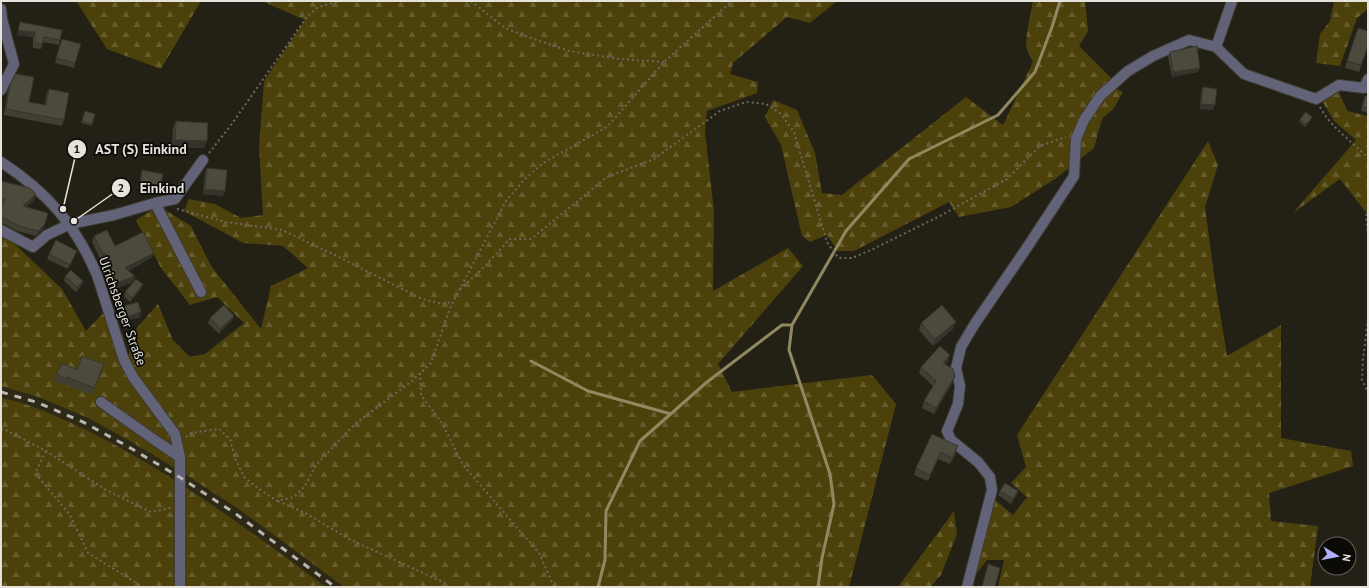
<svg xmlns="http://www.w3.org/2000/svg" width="1369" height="588" font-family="'PT Sans',sans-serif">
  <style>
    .built { fill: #2d2917 }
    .forest { fill: url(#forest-firs) }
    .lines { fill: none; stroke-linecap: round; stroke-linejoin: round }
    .stream { stroke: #918861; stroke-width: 3 }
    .minor-casing { stroke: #3e3c31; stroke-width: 12 }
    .path { stroke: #6b695e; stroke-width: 2; stroke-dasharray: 2 3; stroke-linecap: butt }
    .minor { stroke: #626378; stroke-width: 10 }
    .rail { stroke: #b8b6ad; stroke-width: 3; stroke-dasharray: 7 7; stroke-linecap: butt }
    .wall { fill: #413f34 }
    .shaded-wall { fill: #35332b }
    .building { fill: #4c493d; stroke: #35332b }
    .labels { text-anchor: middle; stroke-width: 3.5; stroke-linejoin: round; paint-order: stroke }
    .street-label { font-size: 13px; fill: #e5e3db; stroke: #0b0a06 }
    .leader { fill: none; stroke: #e5e3db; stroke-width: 1.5 }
    .callout-dot { fill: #e5e3db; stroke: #0b0a06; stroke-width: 1.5 }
    .mark-label { font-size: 12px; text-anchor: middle; font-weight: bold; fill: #111 }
    .callout-label { font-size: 14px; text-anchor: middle; font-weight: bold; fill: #e5e3db; stroke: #0b0a06; stroke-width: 3.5; stroke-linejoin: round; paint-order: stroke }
  </style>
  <defs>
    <pattern id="forest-firs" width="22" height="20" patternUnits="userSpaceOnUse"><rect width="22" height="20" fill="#4c410b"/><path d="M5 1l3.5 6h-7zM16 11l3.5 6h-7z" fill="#665c2e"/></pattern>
  </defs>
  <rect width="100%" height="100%" fill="#232115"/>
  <path class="built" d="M1,386L38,397L86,417L130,441L183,473L240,510L344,587H326L233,519L178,482L125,450L81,427L34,407L1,397Z"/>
  <path class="forest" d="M76,1H201L161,69L107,49Z
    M262,1H837L810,23L787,17L733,63L730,74L758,82L757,93L707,111L705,132L714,212L713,291L788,248L803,266L718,364L732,392L872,375L896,404L849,587H344L240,510L183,473L130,441L86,417L38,397L1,386V231L62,289L86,331L107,309L121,362L163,428L168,424L135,374L128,357L135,330L158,304L173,340L190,357L205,354L244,323L217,297L190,305L161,268L136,220L159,206L191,226L211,266L261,329L271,286L308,268L283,246L243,243L184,211L189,199L215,204L241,218L263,215L259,147L264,81L305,20Z
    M1033,1H1085L1088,31L1079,46L1111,78L1107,85L1123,92L1114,108L1102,119L1094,148L1055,179L1011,207L959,217L949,202L854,251H838L827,235L810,242L802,236L781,145L765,117L773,100L797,110L815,153L822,193L842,195L966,97L1003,125L1033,62L1026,47L1027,32Z
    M1334,1H1368V9L1357,18L1340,66L1316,63L1320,34L1330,21Z
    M1339,92L1347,111L1368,116V215L1340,179L1293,213L1356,140L1334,121L1322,101Z
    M1208,141L1218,165L1205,207L1215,282L1227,356L1281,325V438L1351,451L1353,466L1269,493L1271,521L1318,526L1310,587H998L1004,560H987L967,586L993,498L1013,515L1027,497L1011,483L1026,467L1017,435Z
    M1,397C13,401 25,403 36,408C142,449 235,520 326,587H1Z
    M954,511L957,534L941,575L930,587H898Z"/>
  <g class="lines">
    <path class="stream" d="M531,361L588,391L671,414
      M598,587L605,560L606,511L640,441L707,382L782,325H792
      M818,587L822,558L834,504L830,474L789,350L792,325L846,231L909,159L998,115L1035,72L1052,27L1060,1"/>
    <g class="minor-casing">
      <path id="minor" d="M1,9L2,19L14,64L1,90
        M1216,47L1244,74L1316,99L1339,85L1364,88L1368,79
        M1,162C47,192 75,224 97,275L124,360L133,377L175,434L180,457V587
        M155,203L201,292
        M1,230L33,247L47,235L70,224L114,215L155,203L175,199L203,160
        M101,402L156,441L180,457
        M967,587L992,490L990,477L978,462L951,440L947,431L958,404L960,386L956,368L961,347L974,325L1028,246L1074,176L1076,139L1084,120L1100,96L1128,71L1153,56L1189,40L1216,47L1232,1"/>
    </g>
    <path class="path" d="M471,1L505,28L534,39L569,51L619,59L664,62
      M1320,107C1330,127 1353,142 1368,158
      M209,153L231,125L306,18L318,7L340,1
      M177,209L226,222L282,230L335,255L422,299L442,304L452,302
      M1368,209L1366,216L1368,236
      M460,289L480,271L510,239H531L607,177L654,159L720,111L746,102L766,104L781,114L794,132L827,242L835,254L839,258H852L873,249L940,216L1007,179L1040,146L1066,137
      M1368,319L1363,359L1362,380L1368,392
      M420,373L421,395L442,423L463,465L539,553L552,582L555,587
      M1,429H4L46,451L106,490L151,512L171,508
      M186,437L191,433L219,429L230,439L235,458L244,477L259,489L277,501L294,497L305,486L316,465L355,424L412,381L431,363L450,308L506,201L524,180L543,163L607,127L664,62L732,1
      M46,451L35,473L70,515L88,553L143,587
      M278,501L307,514L351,540L445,583"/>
    <use href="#minor" class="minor"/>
    <path class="rail" d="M1,392L36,402L83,422L127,446L181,478L236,514L335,587"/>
  </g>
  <path class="wall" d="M20,22L60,40L59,45L43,42L41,49L33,48V37L17,35Z
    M1358,28L1368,46L1359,72L1345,68Z
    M62,39L75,63L74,68L55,63Z
    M1170,52L1198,72L1172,77L1168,56Z
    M10,84L29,102L45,105L46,95L49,89L64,120L62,126L4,115L8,90Z
    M1203,87L1213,110L1200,109L1201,92Z
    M1365,96L1368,97V113L1361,111Z
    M85,111L95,114L92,126L81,123Z
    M1312,117L1311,120L1305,127L1299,121L1300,119Z
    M176,121L204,148L172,147L173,128Z
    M207,168L223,196L203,194L205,173Z
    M142,170L160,188L158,192L138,188L141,175Z
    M1,181L34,200L26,207L43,230L36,236L17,231L4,224H1V208L2,205L1,204Z
    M94,236L115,246L154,253L151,258L128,271L135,276L133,282L115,289L103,259L101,260L92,242Z
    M77,251L68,269L47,259L49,254Z
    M65,276L81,286L76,292L64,281Z
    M143,284L141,289L130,302L124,297L125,292Z
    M123,306L141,312L140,317L125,321L122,311Z
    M234,316L232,320L219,334L208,323L210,318Z
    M921,323L953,329L933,346L919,330Z
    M950,355L948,361L945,364L955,376L953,382L934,414L922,408L924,401L933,386L919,373L921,367Z
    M104,364L92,395L64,384V385L54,381L56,374Z
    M932,434L956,453L950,464L938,459L928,481L914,475L916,468Z
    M1000,491H1018L1016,496L1011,504L998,495Z"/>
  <path class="shaded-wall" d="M18,31L35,32L33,37L17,35Z
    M1200,68L1198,72L1172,77L1173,72Z
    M1201,104L1215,105L1213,110L1200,109Z
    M1312,117L1311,120L1305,127L1306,125Z
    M175,140L207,141L204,148L172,147Z
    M205,189L225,191L223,196L203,194Z
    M36,194L34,200L21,212L23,206Z
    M45,224L43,230L36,236L38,231Z
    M105,253L103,259L101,260L103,254Z
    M154,253L151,258L123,274L125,268Z
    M135,276L133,282L115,289L117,283Z
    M83,281L81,286L76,292L77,287Z
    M143,284L141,289L130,302L132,298Z
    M141,312L140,317L125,321L126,317Z
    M234,316L232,320L219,334L220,329Z
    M956,322L953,329L933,346L935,339Z
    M950,355L948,361L940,369L943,363Z
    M955,376L953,382L934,414L936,408Z
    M941,452L938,459L928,481L930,475Z
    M1018,491L1016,496L1011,504L1013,499Z"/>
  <path class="building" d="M20,22L62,30L60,40L44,37L42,44L35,43V32L18,31Z
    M1358,28L1368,31V46L1361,65L1347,61Z
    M62,39L81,44L75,63L56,58Z
    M1197,46L1200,68L1173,72L1170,52Z
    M16,74L34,77L29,102L46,105L49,89L69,93L64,120L6,109L10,84Z
    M1203,87L1217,89L1215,105L1201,104Z
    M1365,96L1368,97V108L1362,107Z
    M85,111L95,114L92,124L82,121Z
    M1306,112L1312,117L1306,125L1300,119Z
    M176,121L208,123L207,141L175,140Z
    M207,168L227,170L225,191L205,189Z
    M142,170L163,174L160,188L140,184Z
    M1,181L30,188L36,194L23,206L48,213L45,224L38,231L19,226L6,219L1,218V208L5,199L1,198Z
    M107,230L115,246L143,232L154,253L125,268L135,276L117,283L105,253L103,254L94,236Z
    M56,240L77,251L70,265L49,254Z
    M71,270L83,281L77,287L65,276Z
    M136,279L143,284L132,298L125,292Z
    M138,302L141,312L126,317L123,306Z
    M224,305L234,316L220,329L210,318Z
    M942,305L956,322L935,339L921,323Z
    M940,346L950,355L943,363L953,369L955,376L936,408L924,401L936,381L921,367Z
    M82,356L104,364L94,388L67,377L66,379L56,374L62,363L77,370Z
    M932,434L958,446L952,458L941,452L930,475L916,468Z
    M1005,483L1018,491L1013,499L1000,491Z
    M988,564L1000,568L995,587H982Z"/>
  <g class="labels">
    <g class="street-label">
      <text transform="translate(123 311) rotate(70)" y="5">Ulrichsberger Straße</text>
    </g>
  </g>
  <path class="leader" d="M63 209L77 149M74 221L121 188"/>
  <g class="callout-dot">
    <circle cx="63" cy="209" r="4"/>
    <circle cx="74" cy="221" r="4"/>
    <circle cx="77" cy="149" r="10"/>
    <circle cx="121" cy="188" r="10"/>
  </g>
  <g class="mark-label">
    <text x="77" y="153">1</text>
    <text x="121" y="192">2</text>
  </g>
  <g class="callout-label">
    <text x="141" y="154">AST (S) Einkind</text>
    <text x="162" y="193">Einkind</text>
  </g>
  <rect width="1369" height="588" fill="none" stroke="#e5e3db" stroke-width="4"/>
  <g transform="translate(1337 556) rotate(100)"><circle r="19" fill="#0b0a06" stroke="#62615b"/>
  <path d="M0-3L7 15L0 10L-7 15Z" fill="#afaefa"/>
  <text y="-6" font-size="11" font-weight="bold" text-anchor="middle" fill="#e5e3db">N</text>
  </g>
</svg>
